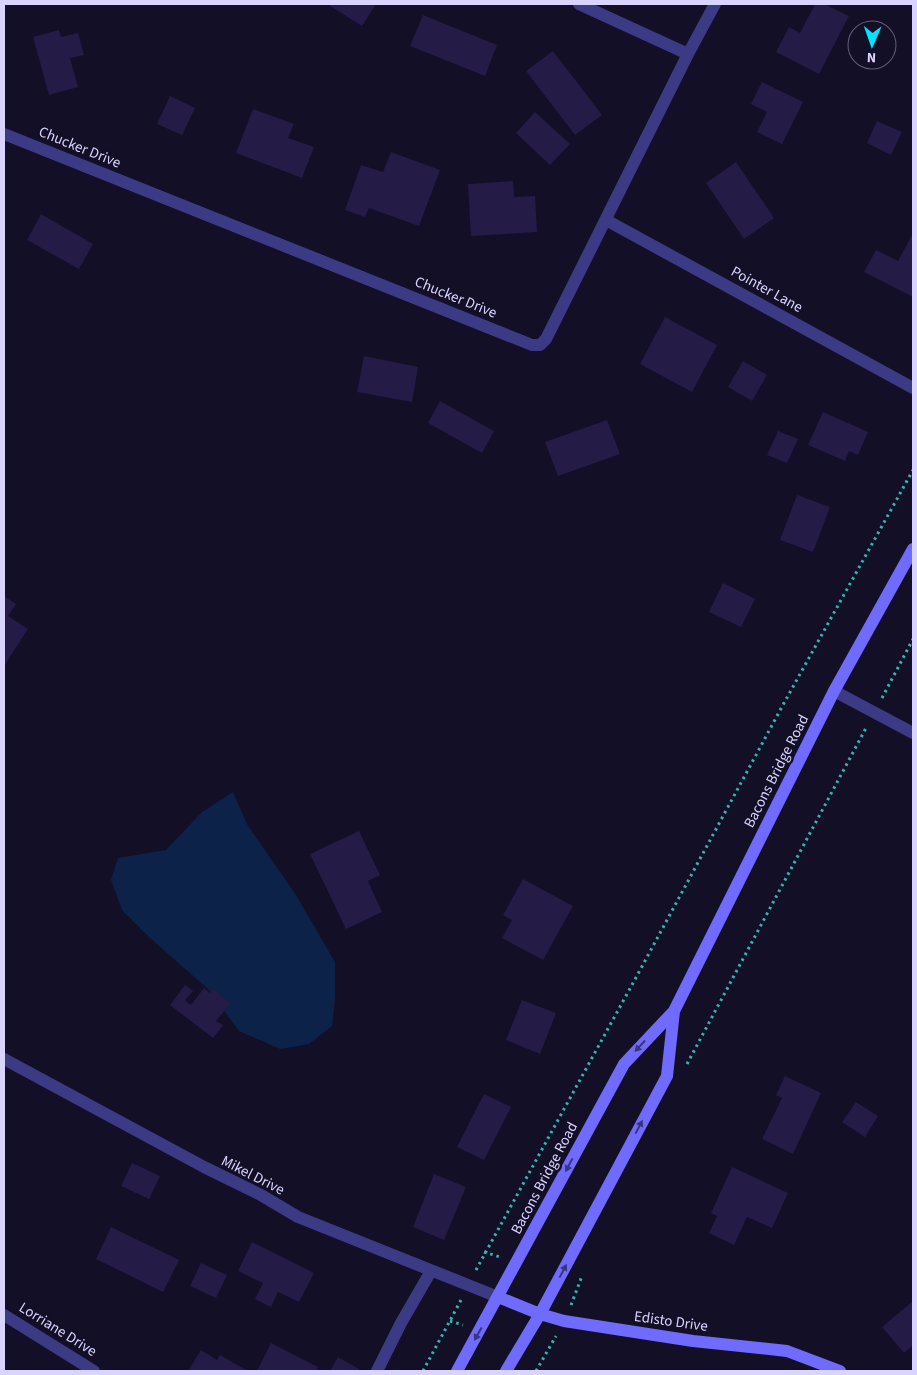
<svg xmlns="http://www.w3.org/2000/svg" width="917" height="1375" font-family="'Source Sans 3',sans-serif">
  <style>
    .water { fill: #0c2248 }
    .building { fill: #241b47 }
    .lines { fill: none; stroke-linecap: round; stroke-linejoin: round }
    .path { stroke: #2fb8b0; stroke-width: 3; stroke-dasharray: 2.5 4; stroke-linecap: butt }
    .lane { stroke: #3d3a85; stroke-width: 12 }
    .street { stroke: #3d3a85; stroke-width: 12 }
    .secondary { stroke: #6f6bff; stroke-width: 12 }
    .oneway { fill: #38347d }
    .labels { text-anchor: middle; stroke-width: 5; stroke-linejoin: round; paint-order: stroke }
    .street-label { font-size: 15px; fill: #d9d4ff; stroke: #130f26 }
  </style>
  <rect width="100%" height="100%" fill="#130f26"/>
  <path class="water" d="M233,792L247,824L296,895L335,962V1000L332,1026L309,1044L280,1049L239,1031L208,989L150,938L122,910L111,880L118,858L166,850L202,812Z"/>
  <path class="building" d="M327,4H376L362,26Z
    M815,4H824L849,16L819,74L776,52L789,27L800,33Z
    M423,15L497,45L485,76L410,46Z
    M59,30L61,37L78,33L84,55L70,58L78,87L49,95L33,37Z
    M553,51L602,115L575,135L526,71Z
    M762,82L803,102L782,144L757,132L767,112L751,104Z
    M170,96L195,108L182,135L157,124Z
    M253,109L294,124L288,138L314,147L302,178L236,153Z
    M535,112L570,144L550,165L516,133Z
    M877,121L902,132L891,155L867,143Z
    M391,152L440,170L419,226L369,208L365,217L345,210L361,165L383,172Z
    M736,162L774,218L744,239L706,183Z
    M513,181L514,197L535,196L537,232L471,236L468,184Z
    M41,214L93,244L79,269L27,240Z
    M913,233V297L864,272L876,250L898,261Z
    M665,317L717,345L692,392L640,364Z
    M364,356L418,367L412,402L357,392Z
    M743,361L767,375L752,401L728,387Z
    M440,401L494,431L482,453L428,423Z
    M823,412L868,432L858,455L849,451L845,461L808,445Z
    M607,420L620,454L558,476L545,442Z
    M778,431L798,439L787,463L767,455Z
    M797,495L830,507L813,552L780,540Z
    M723,583L755,599L741,627L709,612Z
    M4,596L16,604L8,616L28,629L4,666Z
    M359,831L380,875L368,881L382,912L346,929L310,854Z
    M523,879L573,906L543,960L502,938L512,920L503,915Z
    M185,985L193,991L185,1000L191,1005L204,988L210,993L213,989L231,1003L216,1021L223,1025L213,1038L170,1005Z
    M522,1000L556,1013L540,1054L506,1040Z
    M785,1076L821,1093L793,1154L762,1139L782,1098L776,1095Z
    M484,1094L511,1107L484,1160L457,1147Z
    M856,1102L878,1116L865,1137L842,1122Z
    M132,1163L160,1176L149,1199L121,1186Z
    M732,1167L788,1193L772,1228L747,1217L734,1245L709,1233L717,1216L711,1213Z
    M434,1174L466,1187L444,1240L413,1227Z
    M111,1227L179,1260L163,1292L96,1259Z
    M252,1242L314,1273L299,1302L278,1292L271,1307L255,1299L263,1283L238,1271Z
    M201,1263L227,1275L216,1298L190,1286Z
    M913,1301V1345L904,1353L882,1327Z
    M271,1343L318,1367L316,1371H257Z
    M201,1350L217,1360L220,1355L248,1371H188Z
    M338,1357L359,1369L358,1371H330Z"/>
  <g class="lines">
    <path class="path" d="M882,698L913,639
      M687,1064L866,728
      M484,1252L500,1257
      M476,1270L639,972L784,703L913,470
      M571,1305L582,1276
      M450,1321L463,1325
      M423,1371L461,1300
      M536,1371L556,1336"/>
    <path class="lane" d="M377,1371L401,1323L431,1271"/>
    <path class="street" d="M579,4L688,54
      M4,134L532,345H540L546,339L688,54L715,4
      M606,220L913,388
      M834,691L913,733
      M4,1059L204,1167L261,1195L298,1217L498,1297
      M4,1315L94,1371"/>
    <path class="secondary" d="M498,1297L540,1314L564,1321L693,1341L787,1351L840,1371
      M457,1371L624,1064L674,1011L834,691L913,549
      M506,1371L540,1314L667,1076L674,1011"/>
  </g>
  <defs><path id="oneway-solid" d="M-6-.8H1V-3.2L6.5 0L1 3.2V.8H-6Z" transform="scale(1.25)"/></defs>
  <g class="oneway">
    <use href="#oneway-solid" transform="translate(640 1046) rotate(133)"/>
    <use href="#oneway-solid" transform="translate(639 1127) rotate(-62)"/>
    <use href="#oneway-solid" transform="translate(569 1165) rotate(118)"/>
    <use href="#oneway-solid" transform="translate(563 1271) rotate(-62)"/>
    <use href="#oneway-solid" transform="translate(478 1334) rotate(119)"/>
  </g>
  <g class="labels">
    <g class="street-label">
      <text transform="translate(80 147) rotate(22)" y="5">Chucker Drive</text>
      <text transform="translate(767 289) rotate(29)" y="5">Pointer Lane</text>
      <text transform="translate(456 297) rotate(22)" y="5">Chucker Drive</text>
      <text transform="translate(776 771) rotate(-63)" y="5">Bacons Bridge Road</text>
      <text transform="translate(253 1175) rotate(27)" y="5">Mikel Drive</text>
      <text transform="translate(544 1178) rotate(-62)" y="5">Bacons Bridge Road</text>
      <text transform="translate(671 1321) rotate(8)" y="5">Edisto Drive</text>
      <text transform="translate(58 1329) rotate(32)" y="5">Lorriane Drive</text>
    </g>
  </g>
  <rect width="917" height="1375" fill="none" stroke="#d9d4ff" stroke-width="10"/>
  <g transform="translate(872 45) rotate(182)"><circle r="24" fill="#130f26" stroke="#625e7d"/>
  <path d="M0-4L9 19L0 12L-9 19Z" fill="#00e5ff"/>
  <text y="-8" font-size="14" font-weight="bold" text-anchor="middle" fill="#d9d4ff">N</text>
  </g>
</svg>
